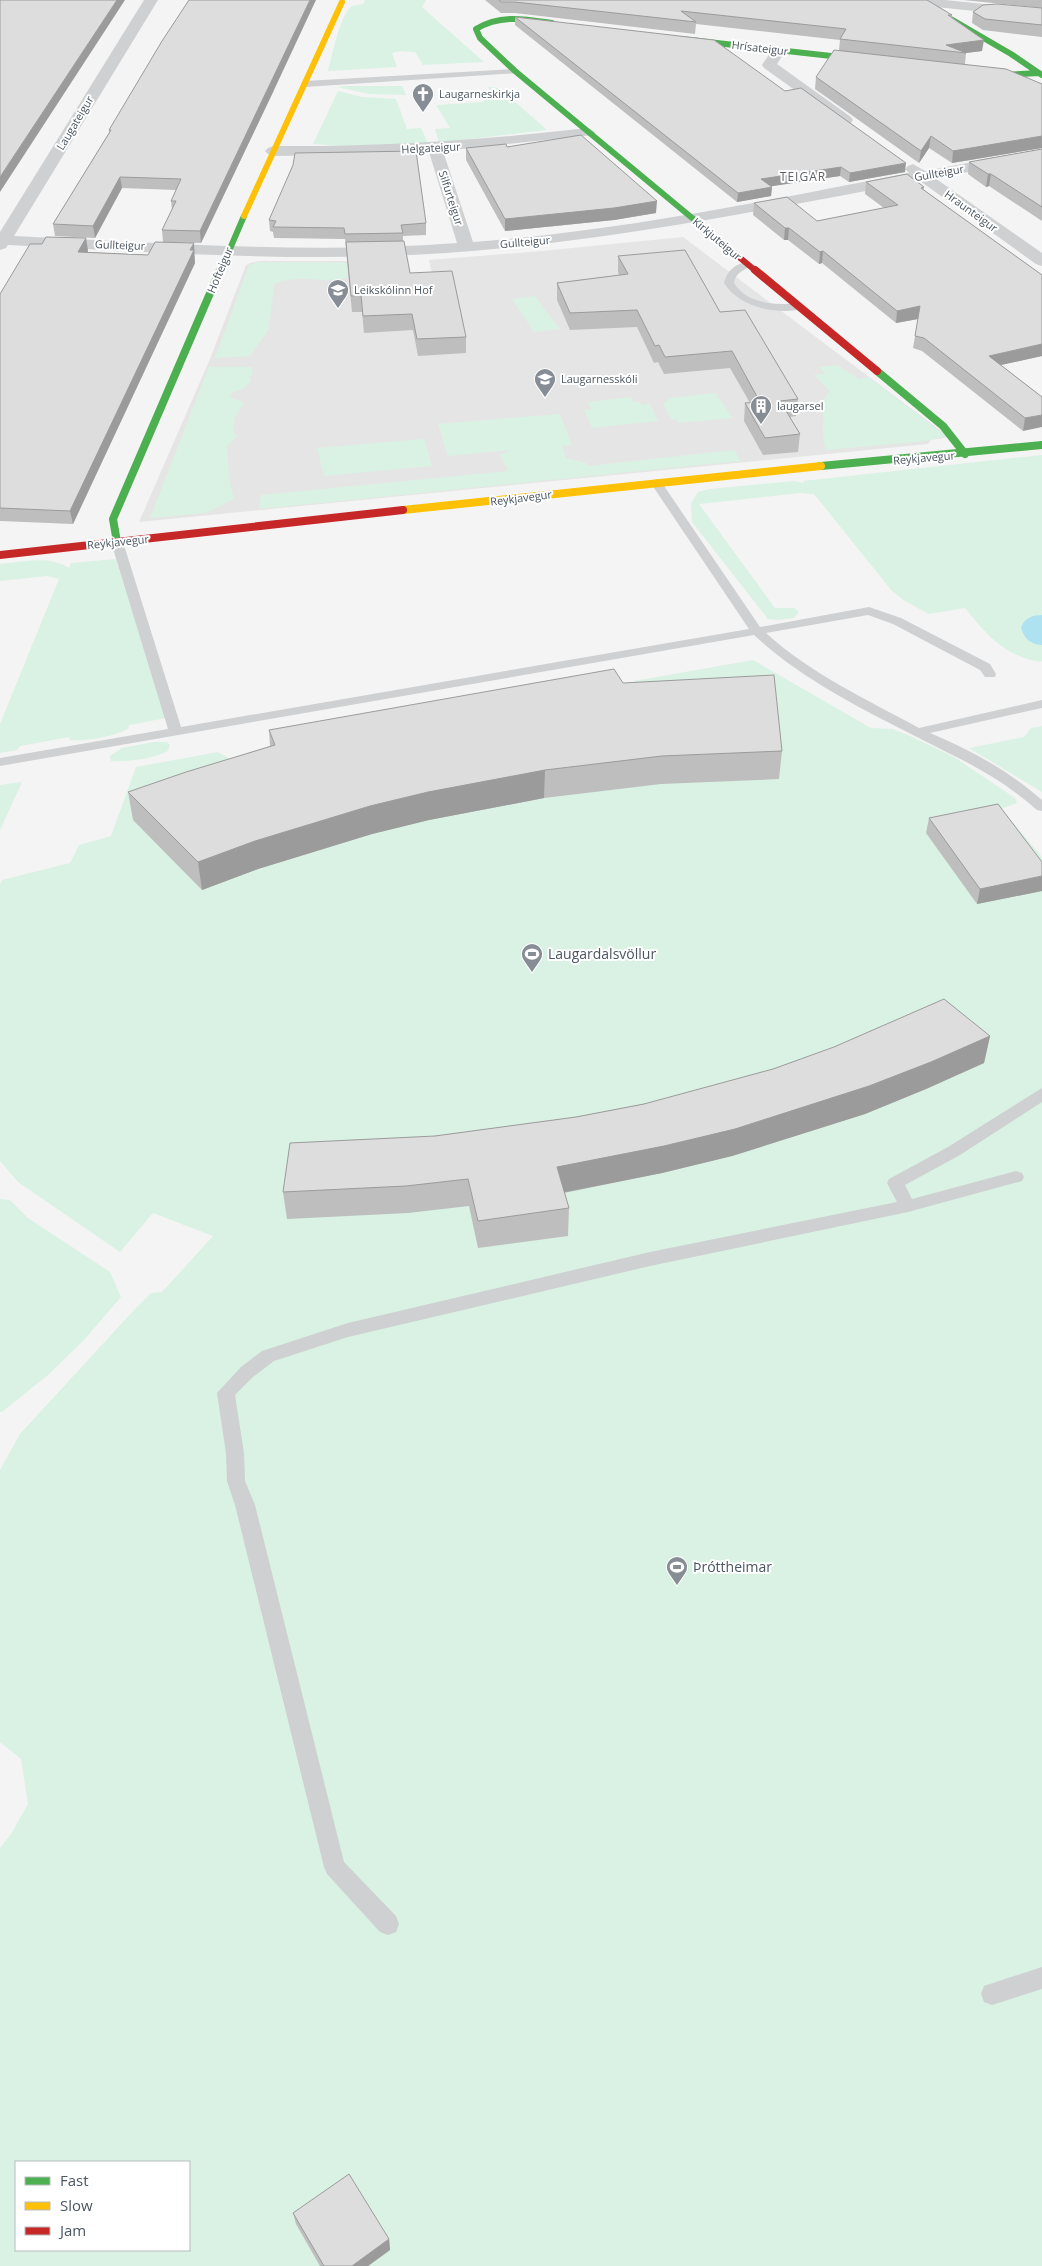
<svg xmlns="http://www.w3.org/2000/svg" width="1042" height="2266" font-family="'Open Sans',sans-serif">
  <style>
    .education { fill: #e6e5e6 }
    .green { fill: #d9f2e3; fill-rule: evenodd }
    .water { fill: #aee2f0 }
    .lines { fill: none; stroke-linecap: round; stroke-linejoin: round }
    .lane { fill: #ced0d2; fill-rule: evenodd }
    .street { fill: #ced0d2; fill-rule: evenodd }
    .fast-far1 { stroke: #4caf50; stroke-width: 6 }
    .fast { stroke: #4caf50; stroke-width: 8 }
    .slow-far1 { stroke: #ffc107; stroke-width: 6 }
    .slow { stroke: #ffc107; stroke-width: 8 }
    .jam-far1 { stroke: #c62828; stroke-width: 6 }
    .jam { stroke: #c62828; stroke-width: 8 }
    .wall { fill: #bebebf }
    .shaded-wall { fill: #9b9b9b }
    .building { fill: #ddddde; stroke: #9b9b9b }
    .labels { text-anchor: middle; stroke-width: 4; stroke-linejoin: round; paint-order: stroke }
    .far-street-label { font-size: 11px; fill: #4a5661; stroke: #fff }
    .far-poi-label { font-size: 11px; fill: #4a5661; stroke: #fff; text-anchor: start }
    .far-neighbourhood-label { font-size: 12px; letter-spacing: 1px; fill: #5f6368; stroke: #fff }
    .poi-label { font-size: 14px; fill: #4a5661; stroke: #fff; text-anchor: start }
  </style>
  <rect width="100%" height="100%" fill="#f4f4f4"/>
  <path class="education" d="M683,237L949,437L931,440L928,444L139,522L210,359L246,265L250,263L259,261H401L404,281L435,288L429,260L542,251Z"/>
  <path class="green" d="M365,0H426L422,7L484,62L423,65L415,52L401,51L392,53L397,67L328,71C331,60 340,15 351,7C354,5 360,5 363,4Z
    M345,86H402L406,95L369,94L337,87Z
    M488,87L499,88L546,129V130L439,143L435,129L450,128L436,105L484,102L481,94L491,93Z
    M338,91L362,97L396,99L407,129L421,128L428,143L344,146L313,144Z
    M259,262L384,263C366,274 347,280 325,280C307,279 291,277 274,284L269,329L250,356L215,358L248,268L249,265Z
    M535,296L560,329L534,332L512,299Z
    M837,365L859,379L868,377L946,436L927,441L826,450C820,434 825,418 823,401L830,391L814,375L825,373L819,367Z
    M209,367H252L253,374L248,377L251,381L243,389L232,392L230,397L244,403L235,418L233,430L237,436L227,446L230,484L234,499L206,513L150,518Z
    M715,393L733,418L678,423L676,419L672,420L663,404L670,398Z
    M630,397L634,402H640L642,405L650,404L658,421L592,428L584,410L591,409L588,402Z
    M560,414L572,445L562,446L566,458L586,463L589,466L734,450L741,461L259,509L261,495L508,471L500,455L511,450L448,456L438,424Z
    M424,439L432,466L324,476L317,448Z
    M1042,455V661L1040,662C1003,655 988,636 965,608L929,614L905,601L892,591L814,494L800,493L699,504L775,608H794L799,612L794,618L778,620L768,619L692,522L691,503L698,492L710,489L794,481L804,483L803,481Z
    M116,559L166,718L129,725L128,729C112,737 88,741 70,740L69,737L20,746L17,750L0,753V724L59,579L47,576L0,581V564C23,562 49,555 69,568L71,563Z
    M753,660L871,728L893,729L910,736L954,757L1015,798L1017,803L1000,809L1010,819L1042,857V2266H0V1848L11,1834L28,1804L21,1759L0,1742V1470L20,1434L134,1310L151,1293L162,1292L213,1236L153,1213L120,1252L18,1182L0,1161V885L2,880L70,863L79,845L111,836L136,767L218,752L261,777L637,685L634,681ZM16,2162H189V2250H16Z
    M1042,726V792L969,748L1024,737L1031,728Z
    M154,742H167L170,745L168,751C152,759 130,762 111,761L110,756L122,748Z
    M22,782L0,830V785Z
    M0,1199L10,1200L28,1218L110,1272L121,1297L84,1340L48,1375L2,1412H0Z"/>
  <path class="water" d="M1042,615V645C1030,644 1024,639 1021,627C1025,618 1032,615 1042,615Z"/>
  <g class="lines">
    <path class="lane" d="M515,69H518V73L305,87L301,84L305,81Z
      M748,261L753,264C745,271 736,271 734,283C746,302 768,304 789,304C795,304 799,303 804,307L803,309C775,315 739,307 724,283C727,270 736,264 748,261Z
      M656,479L660,480L760,627L869,607L901,618L990,664L996,674L995,677H985L980,670L893,624L868,615L766,633C811,674 866,699 919,728L1042,700V708L930,733C971,750 1009,771 1042,800V811L1037,810C995,773 959,759 911,734C856,706 799,677 754,635L0,766V758L168,729L111,542L117,538L123,542L181,727L749,629L650,482Z
      M1042,1088V1102L960,1155L905,1185L912,1199L1016,1171L1022,1173L1024,1177L1022,1181L908,1212L650,1266L348,1337L274,1361L253,1377L235,1395L244,1453L245,1481L255,1505L344,1862L396,1916L399,1924L396,1932L388,1935L380,1932L327,1874L324,1867L235,1505L227,1481L226,1453L217,1393L241,1367L262,1351L348,1323L650,1252L897,1202L887,1183L889,1179L948,1147Z
      M1042,1967V1989L992,2005L984,2002L981,1994L984,1986Z"/>
    <path class="street" d="M144,0H158L14,236C161,243 310,254 457,243L429,152L352,155L273,156L268,154L265,151L268,148L273,146C379,147 483,140 588,128L595,132L593,135L443,151L473,242C620,231 765,201 909,173L905,169L908,166L913,164L925,171L1042,149V159L935,178L1042,253V266L1036,264L920,181C762,210 606,242 446,253C300,263 153,252 8,245L6,248L0,250V232Z
      M900,0H945L1042,10V18L907,4Z
      M779,46L786,50L777,64L851,117L853,120L851,123H841L764,68L762,65L774,47Z"/>
    <path class="fast-far1" d="M918,0L1011,54L1042,75
      M552,23C525,19 500,14 476,29L480,38L515,71L703,227
      M681,39L867,60
      M982,73L1003,75L1039,73
      M220,272L244,216"/>
    <path class="fast" d="M877,371L943,426L965,454
      M821,466L1042,445
      M117,542L113,519L220,270"/>
    <path class="slow-far1" d="M244,216L342,2"/>
    <path class="slow" d="M403,510L821,466"/>
    <path class="jam-far1" d="M703,227L757,272"/>
    <path class="jam" d="M755,270L877,371
      M0,555L403,510"/>
  </g>
  <path class="wall" d="M485,0H927L952,15V17L982,51L966,53L965,64L1042,84V148L952,163L929,148L919,163L815,89L816,77L839,50L840,40L696,24L695,34L515,13H501Z
    M963,0H1042V8Z
    M1042,8V37L983,30L972,23L973,12Z
    M515,17L785,91L905,172L849,182L840,176L770,186L772,187L771,196L737,202L515,25Z
    M274,90L201,243L163,242L162,230L172,210L171,201L176,190L122,188L95,238L55,236L53,224L109,133V130Z
    M507,147L656,213L614,220L505,231L466,160V148Z
    M1042,149V221L989,186L986,187L968,174L969,162Z
    M866,182L924,187V190L1042,275V356L1001,365L1042,397L1023,431L922,351L913,348L918,319L896,323L822,263L819,264L788,240H784L753,215L754,203L817,221L884,208L865,194Z
    M269,220L426,223V235L403,236V241L410,273L466,337V353L418,356L413,330L364,333L362,312H352L345,239L274,238L273,232L270,231Z
    M86,238L88,251L87,252L148,255L195,256L194,257L195,263L73,524L0,521V294L42,244Z
    M618,256L720,312L798,399L796,416L790,417L800,434L798,452L763,455L744,421L745,403H750L730,368L664,374L658,362L654,363L637,327L570,330L557,300V283L619,275L618,272Z
    M623,683L782,751L779,779L661,784L544,798L429,820L372,834L258,869L202,890L133,820L128,792L270,746L269,730Z
    M929,818L1042,862V891L977,904L926,833Z
    M990,1036L984,1063L926,1089L865,1114L732,1156L662,1173L564,1193L569,1208L568,1236L478,1248L469,1206L408,1213L287,1219L283,1192L435,1136L576,1117Z
    M293,2213L389,2239L390,2250L368,2266H320L296,2224Z"/>
  <path class="shaded-wall" d="M117,0H125L0,192V177Z
    M310,0H316L274,90L201,243L200,231Z
    M984,40L982,51L966,53L946,45Z
    M931,136L929,148L919,163L921,151Z
    M1042,136V148L952,163L953,151Z
    M906,163L905,172L849,182L850,173Z
    M841,167L840,176L761,188V179Z
    M988,174H991L989,186L986,187Z
    M120,177L122,188L95,238L93,226Z
    M772,187L771,196L737,202L738,193Z
    M657,201L656,213L614,220L505,231V219Z
    M785,228H789L788,240H784Z
    M86,238L88,251L80,265L78,252Z
    M194,243L195,263L73,524L70,511Z
    M823,251L822,263L819,264L820,252Z
    M920,306L918,319L896,323L897,311Z
    M1042,344V356L987,368L989,356Z
    M1042,415V427L1023,431L1025,418Z
    M545,770L544,798L429,820L372,834L258,869L202,890L198,862L255,841L370,806L428,792Z
    M1042,876V891L977,904L980,889Z
    M990,1036L984,1063L926,1089L865,1114L732,1156L662,1173L556,1194L557,1167Z
    M389,2239L390,2250L368,2266H352Z"/>
  <path class="building" d="M0,0H117L0,177Z
    M189,0H310L200,231L162,230L176,201H171L181,179L120,177L93,226L53,224L111,130H109L162,41Z
    M499,0H927L952,15H948L984,40L946,45L966,53L840,39L846,29L681,11L696,22L515,2H501Z
    M997,4L1042,8V25L985,19L973,12L983,5Z
    M515,17L714,40L785,91L801,88L906,163L850,173L841,167L761,179L772,187L738,193Z
    M834,50L1006,69L1042,84V136L953,151L931,136L921,151L816,77Z
    M581,135L657,201L614,208L505,219L466,148L506,144L507,147Z
    M1042,149V207L991,174H988L969,162Z
    M416,151L426,223L401,225L403,233L345,234L344,228L273,227L276,221L269,220L293,165L295,153Z
    M907,174L924,187L921,188L1042,275V344L989,356L1042,397V415L1025,418L924,338L915,336L920,306L897,311L823,251L820,252L789,228H785L754,203L787,197L817,221L898,205L866,182Z
    M46,237L86,238L78,252L148,255L155,242L194,243L190,250H194L173,294L70,511L0,508V294L30,244H42Z
    M404,241L410,273L452,271L466,337L417,339L412,314L363,316L361,295L351,296L346,242Z
    M685,250L720,312L745,310L798,399L780,401L800,434L765,438L745,403L760,402L732,351L665,357L659,345L655,346L637,310L570,313L557,283L628,274L618,256Z
    M614,669L623,683L774,675L782,751L662,756L545,770L428,792L370,806L255,841L198,862L128,792L186,772L275,745L269,730Z
    M998,804L1042,862V876L980,889L929,818Z
    M944,999L990,1036L931,1062L869,1086L735,1129L664,1146L557,1167L569,1208L478,1221L468,1179L406,1186L283,1192L290,1143L435,1136L576,1117L644,1104L773,1069L834,1047Z
    M349,2174L389,2239L352,2266H324L293,2213Z"/>
  <defs>
    <g id="church-pin" transform="scale(1.125)"><path d="M0 17L-7.5 6A9.5 9.5 0 1 1 7.5 6Z" fill="#868d94" stroke="#fff"/><path d="M-1.2-6h2.4v3.5h3.3v2.4h-3.3V6h-2.4V-.1h-3.3v-2.4h3.3Z" fill="#fff"/></g>
    <g id="school-pin" transform="scale(1.125)"><path d="M0 17L-7.5 6A9.5 9.5 0 1 1 7.5 6Z" fill="#868d94" stroke="#fff"/><path d="M0-5L7-2L0 1L-7-2ZM-4 1L0 2.5L4 1V4Q0 6-4 4Z" fill="#fff"/></g>
    <g id="building-pin" transform="scale(1.125)"><path d="M0 17L-7.5 6A9.5 9.5 0 1 1 7.5 6Z" fill="#868d94" stroke="#fff"/><path d="M-4-6H4V6H1V3H-1V6H-4ZM-2.5-4.3h1.7v1.8h-1.7ZM.8-4.3h1.7v1.8H.8ZM-2.5-1h1.7V.8h-1.7ZM.8-1h1.7V.8H.8Z" fill="#fff"/></g>
    <g id="stadium-pin" transform="scale(1.125)"><path d="M0 17L-7.5 6A9.5 9.5 0 1 1 7.5 6Z" fill="#868d94" stroke="#fff"/><path d="M0-5a6.5 5 0 1 0 0 10a6.5 5 0 1 0 0-10ZM-3.5-1.8h7v3.6h-7Z" fill="#fff"/></g>
  </defs>
  <g fill-rule="evenodd">
    <use href="#church-pin" x="423" y="94"/>
    <use href="#school-pin" x="338" y="290"/>
    <use href="#school-pin" x="545" y="379"/>
    <use href="#building-pin" x="761" y="406"/>
    <use href="#stadium-pin" x="532" y="954"/>
    <use href="#stadium-pin" x="677" y="1567"/>
  </g>
  <g class="labels">
    <g class="far-street-label">
      <text transform="translate(760 48) rotate(7)" y="4">Hrísateigur</text>
      <text transform="translate(75 123) rotate(-59)" y="4">Laugateigur</text>
      <text transform="translate(431 148) rotate(-3)" y="4">Helgateigur</text>
      <text transform="translate(939 173) rotate(-10)" y="4">Gullteigur</text>
      <text transform="translate(451 198) rotate(72)" y="4">Silfurteigur</text>
      <text transform="translate(971 211) rotate(36)" y="4">Hraunteigur</text>
      <text transform="translate(717 239) rotate(40)" y="4">Kirkjuteigur</text>
      <text transform="translate(525 242) rotate(-5)" y="4">Gullteigur</text>
      <text transform="translate(120 245) rotate(2)" y="4">Gullteigur</text>
      <text transform="translate(220 270) rotate(-67)" y="4">Hofteigur</text>
      <text transform="translate(924 458) rotate(-5)" y="4">Reykjavegur</text>
      <text transform="translate(521 498) rotate(-7)" y="4">Reykjavegur</text>
      <text transform="translate(118 542) rotate(-6)" y="4">Reykjavegur</text>
    </g>
    <g class="far-poi-label">
      <text x="439" y="98">Laugarneskirkja</text>
      <text x="354" y="294">Leikskólinn Hof</text>
      <text x="561" y="383">Laugarnesskóli</text>
      <text x="777" y="410">laugarsel</text>
    </g>
    <g class="far-neighbourhood-label">
      <text x="803" y="181">TEIGAR</text>
    </g>
    <g class="poi-label">
      <text x="548" y="959">Laugardalsvöllur</text>
      <text x="693" y="1572">Þróttheimar</text>
    </g>
  </g>
  <rect x="15" y="2161" width="175" height="90" fill="#ffffff" stroke="#b7bbc0"/>
  <rect x="25" y="2177" width="25" height="8" fill="#4caf50" stroke="#b7bbc0"/>
  <text x="60" y="2186" font-size="15" fill="#4a5661">Fast</text>
  <rect x="25" y="2202" width="25" height="8" fill="#ffc107" stroke="#b7bbc0"/>
  <text x="60" y="2211" font-size="15" fill="#4a5661">Slow</text>
  <rect x="25" y="2227" width="25" height="8" fill="#c62828" stroke="#b7bbc0"/>
  <text x="60" y="2236" font-size="15" fill="#4a5661">Jam</text>
</svg>
